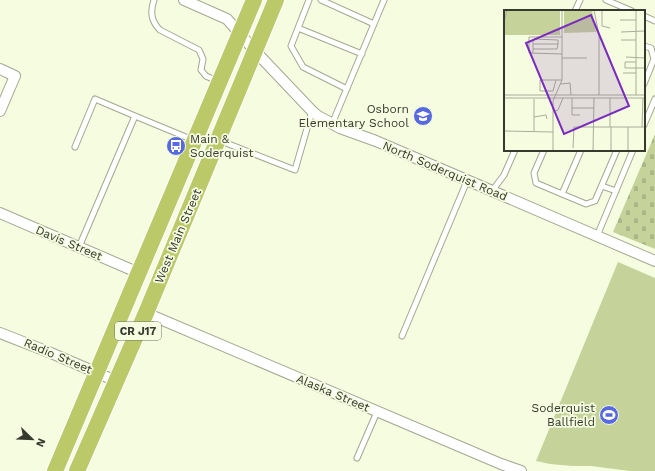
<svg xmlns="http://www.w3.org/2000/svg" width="655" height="471" font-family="'Work Sans',sans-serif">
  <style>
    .green { fill: #c5d39a }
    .cemetery { fill: url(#cemetery-stones) }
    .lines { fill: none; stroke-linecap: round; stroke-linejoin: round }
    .lane-casing { stroke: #a3a990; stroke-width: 7 }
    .street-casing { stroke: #a3a990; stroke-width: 12 }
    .primary-casing { stroke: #fff; stroke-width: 18 }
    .lane { stroke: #fff; stroke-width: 5 }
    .street { stroke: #fff; stroke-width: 10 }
    .primary { stroke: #bcc968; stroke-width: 16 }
    .labels { text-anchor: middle; stroke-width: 3.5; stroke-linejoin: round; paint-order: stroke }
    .shield { fill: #f5fce0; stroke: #6f7463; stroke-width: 1 }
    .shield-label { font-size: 11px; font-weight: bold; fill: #36392e }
    .poi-label { font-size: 12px; fill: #36392e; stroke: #f5fce0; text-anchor: end }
    .street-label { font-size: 12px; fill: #36392e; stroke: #f5fce0 }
    .inset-road { fill: none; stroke: #a9ae99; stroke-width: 1 }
    .view { fill: #7b2cbf; fill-opacity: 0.15; stroke: #7b2cbf; stroke-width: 2 }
    .inset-edge { fill: none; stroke: #36392e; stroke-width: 2 }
  </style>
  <defs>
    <pattern id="cemetery-stones" width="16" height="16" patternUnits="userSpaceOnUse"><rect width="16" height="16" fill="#c5d39a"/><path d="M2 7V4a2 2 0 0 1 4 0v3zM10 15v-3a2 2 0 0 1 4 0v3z" fill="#aab685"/></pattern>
  </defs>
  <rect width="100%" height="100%" fill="#f5fce0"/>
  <path class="green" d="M618,262L655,278V471H630L591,466H572L550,464L536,461Z"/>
  <path class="cemetery" d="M655,134V249L613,232Z"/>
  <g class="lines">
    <g class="lane-casing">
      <path id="lane" d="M154,0C150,12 151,21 160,30L199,50L203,59L201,70L206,76L217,81
        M309,0L291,46L303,67L347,89
        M321,0L374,24
        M606,0L632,11
        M575,11L580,0
        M644,16L655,21
        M298,28L362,54
        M644,46L651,48L654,59L644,84
        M332,124L384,0
        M644,125L655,99
        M221,141L295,170L312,111
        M75,147L95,99L135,116
        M544,150L534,173L536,183L562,194
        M581,150L562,194L586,204L595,201L617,150
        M602,186L616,191
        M492,191L504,175L515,150
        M597,236L633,150
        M79,247L135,116L193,140
        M402,336L467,181
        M357,458L377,412"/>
    </g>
    <g class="street-casing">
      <path id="street" d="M184,0L227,19L255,51L312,111L318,116L340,128L376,141L655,261
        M0,69L15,76L0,111
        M0,213L139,273
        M146,313L501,464L521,471
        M0,333L51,353L116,381"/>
    </g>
    <g class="primary-casing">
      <path id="primary" d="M55,471L254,0
        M77,471L146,313L276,0"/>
    </g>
    <use href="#lane" class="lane"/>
    <use href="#street" class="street"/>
    <use href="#primary" class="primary"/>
  </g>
  <defs>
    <g id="school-disc" transform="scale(1)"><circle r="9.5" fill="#5669e0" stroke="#f5fce0"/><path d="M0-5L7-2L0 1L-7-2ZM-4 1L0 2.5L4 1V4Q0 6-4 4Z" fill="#fff"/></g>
    <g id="bus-disc" transform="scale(1)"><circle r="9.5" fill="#5669e0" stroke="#f5fce0"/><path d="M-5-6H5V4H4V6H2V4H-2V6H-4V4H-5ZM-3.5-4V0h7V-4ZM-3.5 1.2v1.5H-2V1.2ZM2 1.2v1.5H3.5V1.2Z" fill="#fff"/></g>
    <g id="stadium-disc" transform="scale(1)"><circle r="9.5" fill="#5669e0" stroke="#f5fce0"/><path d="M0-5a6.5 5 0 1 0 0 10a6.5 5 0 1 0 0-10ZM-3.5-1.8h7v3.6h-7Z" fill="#fff"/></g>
  </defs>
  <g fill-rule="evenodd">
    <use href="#school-disc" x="423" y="116"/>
    <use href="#bus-disc" x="176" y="146"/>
    <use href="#stadium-disc" x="609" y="415"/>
  </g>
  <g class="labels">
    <rect class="shield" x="115" y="322" width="46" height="18" rx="3"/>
    <g class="shield-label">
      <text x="138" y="335">CR J17</text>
    </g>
    <g class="poi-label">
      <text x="409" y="113">Osborn<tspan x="409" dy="14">Elementary School</tspan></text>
      <text x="190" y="143" text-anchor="start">Main &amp;<tspan x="190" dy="14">Soderquist</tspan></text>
      <text x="595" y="412">Soderquist<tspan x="595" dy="14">Ballfield</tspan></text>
    </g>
    <g class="street-label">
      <text transform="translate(445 171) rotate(23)" y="4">North Soderquist Road</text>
      <text transform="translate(178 236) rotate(-67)" y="4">West Main Street</text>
      <text transform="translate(69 243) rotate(23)" y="4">Davis Street</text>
      <text transform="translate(58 356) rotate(23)" y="4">Radio Street</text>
      <text transform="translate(333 393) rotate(23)" y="4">Alaska Street</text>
    </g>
  </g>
  <g transform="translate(504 10)">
    <rect width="141" height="141" fill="#f5fce0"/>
    <path d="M60,0H88L92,22L60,23Z" fill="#c5d39a"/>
    <path d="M0,0H56V25H0Z" fill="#c5d39a"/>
    <path class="inset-road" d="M90,0L95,25V85M98,0V16L106,18M116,10H132M0,12L3,0M117,22L141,21M117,30H132M29,34H54V30L30,29L29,31V43M29,39H53L54,34M58,44L25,43V27H58M122,47L141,48M58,48H83M132,52H121V58H141M119,63H132M52,70L49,81H36V70H58M57,74L66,73L67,85M0,85H141M132,85V0M0,88H141M68,88V98H90M106,88V117M30,89V121M68,98V105H76M49,102L54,100L59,88M30,107L42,105L43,109M124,117V141M138,117L139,88M0,121L49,122M69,138L70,117H141M49,141V91L58,70V0M89,141L90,88M107,141V117"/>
    <path class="view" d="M87,5L125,96L60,124L22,33Z"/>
    <rect width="141" height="141" class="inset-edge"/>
  </g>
  <g transform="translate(32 439) rotate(113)" stroke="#f5fce0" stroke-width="3" paint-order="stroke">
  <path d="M0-3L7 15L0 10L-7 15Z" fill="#36392e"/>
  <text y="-6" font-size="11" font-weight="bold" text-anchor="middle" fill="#36392e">N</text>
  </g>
</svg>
